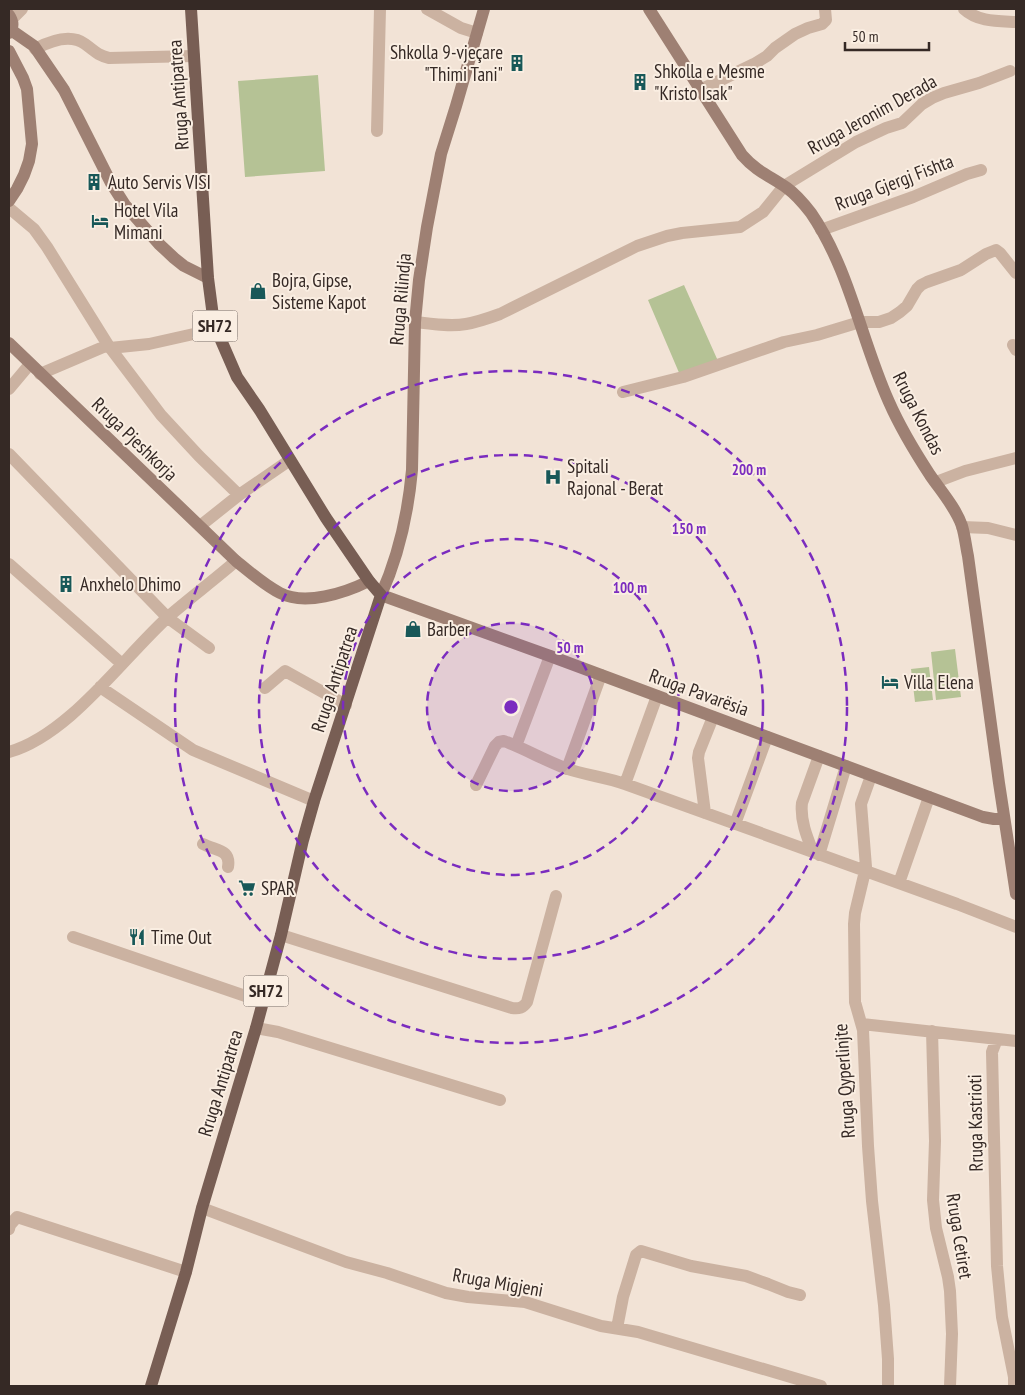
<svg xmlns="http://www.w3.org/2000/svg" width="1025" height="1395" font-family="'PT Sans Narrow',sans-serif">
  <style>
    .green { fill: #b5c295 }
    .lines { fill: none; stroke-linecap: round; stroke-linejoin: round }
    .street { stroke: #cbb2a1; stroke-width: 12 }
    .secondary { stroke: #9e8073; stroke-width: 12 }
    .primary { stroke: #785e54; stroke-width: 12 }
    .ring { fill: none; stroke: #7b2cbf; stroke-width: 2.5; stroke-dasharray: 9 6 }
    .labels { text-anchor: middle; stroke-width: 4; stroke-linejoin: round; paint-order: stroke }
    .shield { fill: #faeee2; stroke: #70645e; stroke-width: 1 }
    .shield-label { font-size: 18px; font-weight: bold; fill: #352925 }
    .poi-label { font-size: 19px; fill: #352925; stroke: #faeee2; text-anchor: start }
    .street-label { font-size: 19px; fill: #352925; stroke: #faeee2 }
    .centre { fill: #7b2cbf; stroke: #faeee2; stroke-width: 2.5 }
    .ring-label { font-size: 15px; text-anchor: middle; font-weight: bold; fill: #7b2cbf; stroke: #faeee2; stroke-width: 4; stroke-linejoin: round; paint-order: stroke }
  </style>
  <rect width="100%" height="100%" fill="#f2e3d6"/>
  <path class="green" d="M318,75L325,171L245,177L238,81Z
    M684,285L718,361L680,375L648,300Z
    M955,649L961,697L936,700L931,652Z
    M929,667L933,700L915,702L911,669Z"/>
  <g class="lines">
    <path class="street" d="M427,9L461,28L477,33
      M964,9C978,22 998,21 1016,22
      M12,19L22,9
      M35,49C50,41 70,33 85,44C96,52 96,54 109,58L194,56
      M700,90L754,64L767,56L775,48L795,34L808,28L822,24L826,20L825,9
      M377,131L380,9
      M9,208L34,229L47,247L108,345L161,415L199,456L239,495
      M821,230L913,197L967,174L981,170
      M415,322C432,324 450,327 466,324C478,322 489,318 500,314L637,246L667,236L682,233L740,227L763,212L784,186L856,142L886,128L902,123L922,104L932,98L944,93L979,83L1010,71
      M1013,345L1016,350
      M110,348L149,344L216,329
      M40,374L108,345
      M9,389L30,364
      M623,392L683,377L784,342L817,335L860,322H879L891,318L900,312L907,306L917,289L921,285L927,282L961,270L986,254L996,250L1000,253L1016,273
      M9,454L168,618L209,648
      M936,482L965,471L1016,458
      M200,526L239,495L290,460
      M962,527L988,528L1016,535
      M9,564L122,664
      M100,687L193,750L314,801
      M265,688L285,671L346,705
      M516,746L550,656
      M9,752C69,735 122,659 168,617C190,598 214,580 236,561
      M567,769L601,675
      M871,776L861,804L866,867L855,913L854,924L855,1002L863,1030L868,1146L872,1201L884,1305L888,1359V1386
      M625,784L657,696
      M476,785L495,746L499,742L504,741C525,749 544,760 565,768C584,775 605,777 625,784L957,904L1016,927
      M705,813L698,758L699,752L713,717
      M735,824L767,737
      M203,844C216,851 231,849 228,867
      M813,852C807,837 800,820 802,803L819,756
      M819,855L846,766
      M899,883L929,797
      M281,935L512,1008C519,1009 523,1008 527,1002L556,896
      M73,937L263,1002
      M862,1024L1016,1041
      M256,1028L278,1032L500,1100
      M932,1031L935,1141L933,1200L936,1228L948,1277L950,1291L952,1334L950,1386
      M997,1039L992,1052L997,1266L1002,1317L1014,1377V1386
      M202,1208L346,1262L387,1273L446,1293L468,1297L525,1302L601,1326L638,1332L821,1386
      M9,1229L10,1225L17,1217L186,1272
      M617,1328L623,1297L636,1255L641,1251L691,1266L746,1276L768,1284L788,1292L800,1295"/>
    <path class="secondary" d="M484,9L456,106L441,154L427,227L419,280L415,322L412,470C408,514 399,555 381,595L550,656L983,817L994,819L1004,818
      M649,9L742,155C757,172 770,176 787,188C797,195 804,204 811,213C850,270 861,340 889,402C900,427 915,452 930,475C941,491 956,508 962,526C965,536 966,547 968,556L999,783L1016,894
      M9,15C13,21 14,27 9,33
      M11,30L34,46L64,90L111,183L125,205L159,244L174,258L184,266L208,278
      M9,51L23,78L27,89L32,144L29,161L24,175L17,189L9,201
      M9,343L236,561C250,572 264,585 280,593C305,606 345,593 369,581"/>
    <path class="primary" d="M151,1386L186,1272L202,1208L256,1028L281,935L303,840L314,801L381,595L369,581L326,518L259,409L237,377L214,324L208,278L191,9"/>
  </g>
  <circle cx="511" cy="707" r="84" fill="#7b2cbf" fill-opacity=".12"/>
  <g class="ring">
    <circle cx="511" cy="707" r="84"/>
    <circle cx="511" cy="707" r="168"/>
    <circle cx="511" cy="707" r="252"/>
    <circle cx="511" cy="707" r="336"/>
  </g>
  <defs>
    <g id="building-bare" transform="scale(1.35)"><path d="M-4-6H4V6H1V3H-1V6H-4ZM-2.5-4.3h1.7v1.8h-1.7ZM.8-4.3h1.7v1.8H.8ZM-2.5-1h1.7V.8h-1.7ZM.8-1h1.7V.8H.8Z" fill="#185858" stroke="#faeee2" stroke-width="2.5" paint-order="stroke"/></g>
    <g id="hotel-bare" transform="scale(1.35)"><path d="M-6-4.5h1.5V1H6V5H4.5V3h-9V5H-6ZM-4 0a1.8 1.8 0 1 1 3.6 0ZM.5 0V-2.5h3Q6-2.5 6 0Z" fill="#185858" stroke="#faeee2" stroke-width="2.5" paint-order="stroke"/></g>
    <g id="shop-bare" transform="scale(1.35)"><path d="M-5-2.5h2.3a2.7 3.5 0 0 1 5.4 0H5L5.5 6h-11ZM-1.5-2.5h3a1.5 2.3 0 0 0-3 0Z" fill="#185858" stroke="#faeee2" stroke-width="2.5" paint-order="stroke"/></g>
    <g id="hospital-bare" transform="scale(1.35)"><path d="M-5-5h3v3.5h4V-5h3V5h-3V1.5h-4V5h-3Z" fill="#185858" stroke="#faeee2" stroke-width="2.5" paint-order="stroke"/></g>
    <g id="supermarket-bare" transform="scale(1.35)"><path d="M-6-5.5h2.5l.6 2H6L4.5 2H-2.5L-4.4-4H-6ZM-1.5 3.2a1.3 1.3 0 1 0 .1 0ZM3 3.2a1.3 1.3 0 1 0 .1 0Z" fill="#185858" stroke="#faeee2" stroke-width="2.5" paint-order="stroke"/></g>
    <g id="restaurant-bare" transform="scale(1.35)"><path d="M-5-6h1v4h1v-4h1v4h1v-4h1v5L-1.5 .5V6h-2V.5L-5-1ZM5-6V6H3V1.5H1.5Q1.5-4 5-6Z" fill="#185858" stroke="#faeee2" stroke-width="2.5" paint-order="stroke"/></g>
  </defs>
  <g fill-rule="evenodd">
    <use href="#building-bare" x="517" y="63"/>
    <use href="#building-bare" x="640" y="82"/>
    <use href="#building-bare" x="94" y="182"/>
    <use href="#hotel-bare" x="100" y="221"/>
    <use href="#shop-bare" x="258" y="291"/>
    <use href="#hospital-bare" x="553" y="477"/>
    <use href="#building-bare" x="66" y="584"/>
    <use href="#shop-bare" x="413" y="629"/>
    <use href="#hotel-bare" x="890" y="682"/>
    <use href="#supermarket-bare" x="247" y="888"/>
    <use href="#restaurant-bare" x="137" y="937"/>
  </g>
  <g class="labels">
    <g class="shield">
      <rect x="192.5" y="310.5" width="45" height="31" rx="4"/>
      <rect x="243.5" y="975.5" width="45" height="31" rx="4"/>
    </g>
    <g class="shield-label">
      <text x="215" y="332">SH72</text>
      <text x="266" y="997">SH72</text>
    </g>
    <g class="poi-label">
      <text x="503" y="59" text-anchor="end">Shkolla 9-vjeçare<tspan x="503" dy="22">"Thimi Tani"</tspan></text>
      <text x="654" y="78">Shkolla e Mesme<tspan x="654" dy="22">"Kristo Isak"</tspan></text>
      <text x="108" y="189">Auto Servis VISI</text>
      <text x="114" y="217">Hotel Vila<tspan x="114" dy="22">Mimani</tspan></text>
      <text x="272" y="287">Bojra, Gipse,<tspan x="272" dy="22">Sisteme Kapot</tspan></text>
      <text x="567" y="473">Spitali<tspan x="567" dy="22">Rajonal - Berat</tspan></text>
      <text x="80" y="591">Anxhelo Dhimo</text>
      <text x="427" y="636">Barber</text>
      <text x="904" y="689">Villa Elena</text>
      <text x="261" y="895">SPAR</text>
      <text x="151" y="944">Time Out</text>
    </g>
    <g class="street-label">
      <text transform="translate(178 95) rotate(-94)" y="7">Rruga Antipatrea</text>
      <text transform="translate(872 114) rotate(-29)" y="7">Rruga Jeronim Derada</text>
      <text transform="translate(894 182) rotate(-21)" y="7">Rruga Gjergj Fishta</text>
      <text transform="translate(400 299) rotate(-85)" y="7">Rruga Rilindja</text>
      <text transform="translate(919 413) rotate(63)" y="7">Rruga Kondas</text>
      <text transform="translate(135 439) rotate(44)" y="7">Rruga Pjeshkorja</text>
      <text transform="translate(334 679) rotate(-72)" y="7">Rruga Antipatrea</text>
      <text transform="translate(699 692) rotate(20)" y="7">Rruga Pavarësia</text>
      <text transform="translate(844 1081) rotate(-94)" y="7">Rruga Qyperlinjte</text>
      <text transform="translate(220 1083) rotate(-73)" y="7">Rruga Antipatrea</text>
      <text transform="translate(975 1123) rotate(-91)" y="7">Rruga Kastrioti</text>
      <text transform="translate(960 1236) rotate(81)" y="7">Rruga Cetiret</text>
      <text transform="translate(498 1282) rotate(10)" y="7">Rruga Migjeni</text>
    </g>
  </g>
  <circle cx="511" cy="707" r="8" class="centre"/>
  <g class="ring-label">
    <text x="749" y="475">200 m</text>
    <text x="689" y="534">150 m</text>
    <text x="630" y="593">100 m</text>
    <text x="570" y="653">50 m</text>
  </g>
  <rect width="1025" height="1395" fill="none" stroke="#352925" stroke-width="20"/>
  <path d="M845 42v8h84v-8" fill="none" stroke="#352925" stroke-width="2.5"/>
  <text x="852" y="42" font-size="15" fill="#352925" stroke="#faeee2" stroke-width="4" paint-order="stroke">50 m</text>
</svg>
